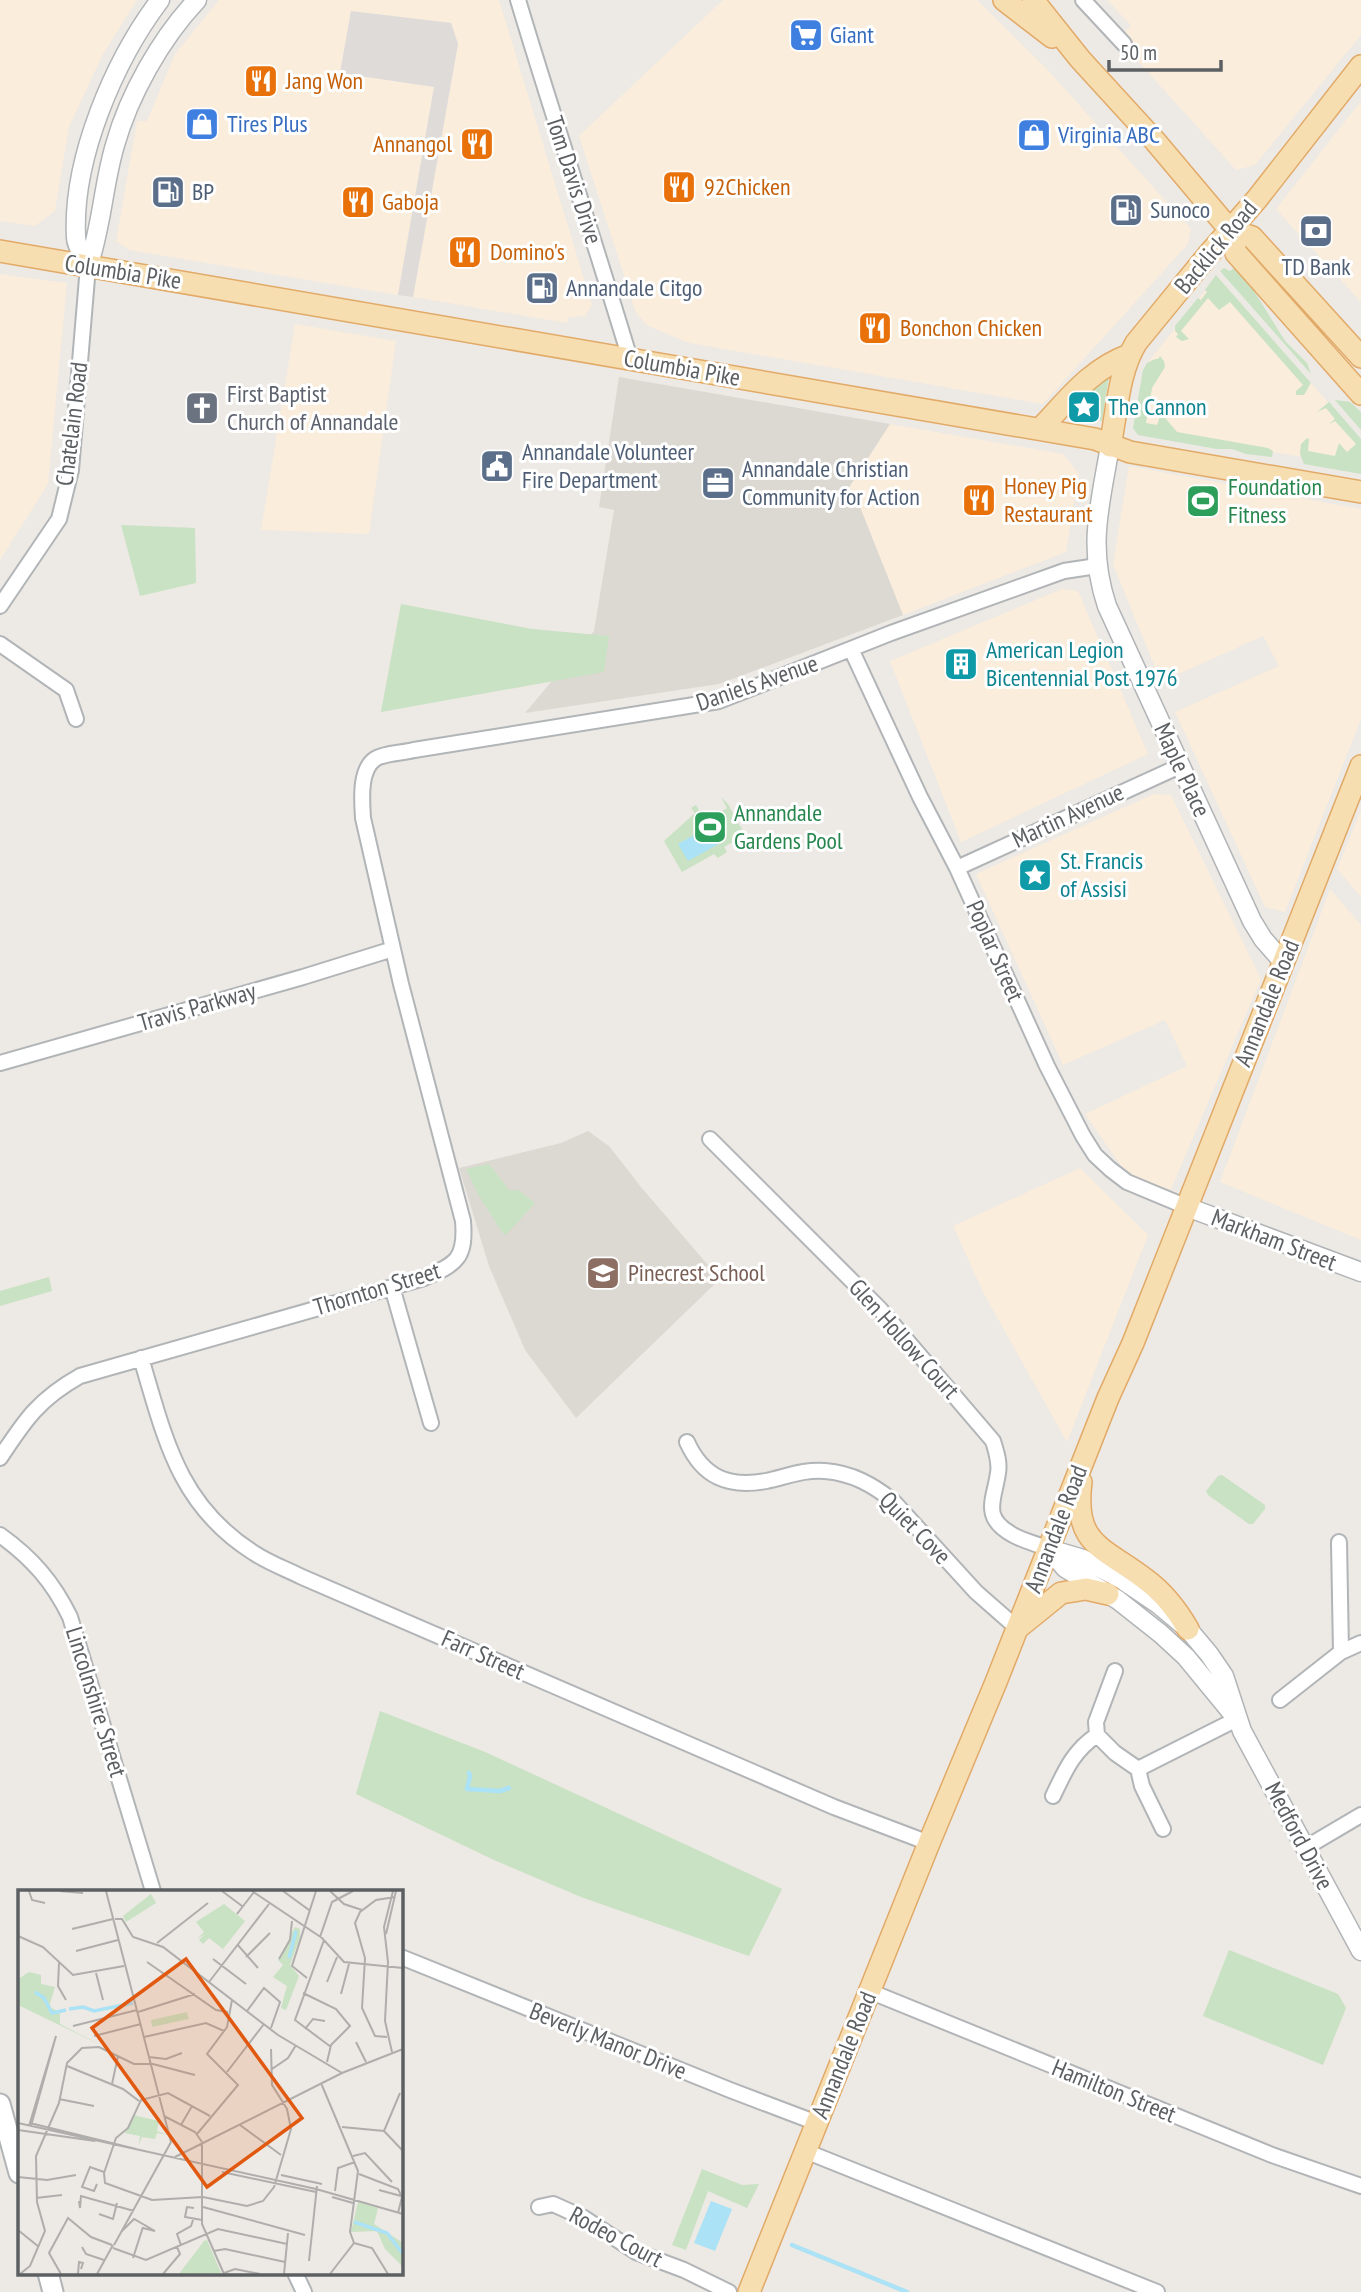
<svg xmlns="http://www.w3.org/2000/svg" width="1361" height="2292" font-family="'PT Sans Narrow',sans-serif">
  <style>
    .commercial { fill: #faeddc }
    .industrial { fill: #dedbd8 }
    .education { fill: #dcd9d2 }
    .green { fill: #c8e2c3 }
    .water { fill: #abe2f5 }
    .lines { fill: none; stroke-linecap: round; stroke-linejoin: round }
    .stream { stroke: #abe2f5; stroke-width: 4.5 }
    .minor-casing { stroke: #b1b5b7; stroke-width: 18 }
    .tertiary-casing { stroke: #b1b5b7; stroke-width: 21 }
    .secondary-casing { stroke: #b0b4b7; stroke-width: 23 }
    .primary-casing { stroke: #e2aa68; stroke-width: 24 }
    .minor { stroke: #fff; stroke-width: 14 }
    .tertiary { stroke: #fff; stroke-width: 18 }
    .secondary { stroke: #fff; stroke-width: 19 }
    .primary { stroke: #f6deb0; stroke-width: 21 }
    .labels { text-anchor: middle; stroke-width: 6; stroke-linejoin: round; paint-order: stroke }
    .shop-label { font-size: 24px; fill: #366cbe; stroke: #fff; text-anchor: start }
    .food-label { font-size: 24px; fill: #c56008; stroke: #fff; text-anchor: start }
    .street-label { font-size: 24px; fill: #5c6063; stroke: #fff }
    .service-label { font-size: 24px; fill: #4e5e75; stroke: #fff; text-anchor: start }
    .worship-label { font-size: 24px; fill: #5b616d; stroke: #fff; text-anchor: start }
    .culture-label { font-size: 24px; fill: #0d838f; stroke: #fff; text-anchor: start }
    .leisure-label { font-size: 24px; fill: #27864d; stroke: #fff; text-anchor: start }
    .education-label { font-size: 24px; fill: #785e54; stroke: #fff; text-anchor: start }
    .inset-river { fill: none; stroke: #abe2f5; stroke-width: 3.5 }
    .inset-road { fill: none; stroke: #afaeac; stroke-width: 2 }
    .view { fill: #e15910; fill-opacity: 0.15; stroke: #e15910; stroke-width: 3.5 }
    .inset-edge { fill: none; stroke: #5c6063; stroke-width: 3.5 }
  </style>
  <rect width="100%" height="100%" fill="#ede9e4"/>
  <path class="commercial" d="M0,0H137L102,56L69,127L55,211L35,226L0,221Z
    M219,0H499L592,305L585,316L569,317L567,323L413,297L458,44L451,23L351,12L340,73L434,87L398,295L129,250L116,241L137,121H147L175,54Z
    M723,0H977L1045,67L1191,229L1188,244L1043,404L689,343L648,326L636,313L579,136Z
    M1107,0H1361V35L1255,165L1236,170L1119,40L1131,25Z
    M1361,101V302L1276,209Z
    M0,274L67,283L48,484L0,560Z
    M1217,276L1361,440V467L1133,428L1148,362Z
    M295,324L396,341L369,534L261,530Z
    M890,424L1063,454L1079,474L1066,552L903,615L860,507L839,503Z
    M1129,466L1361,509V719L1285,912L1265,907L1175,712L1279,666L1263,636L1161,682L1113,564Z
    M1062,589L1078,591L1148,754L961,842L890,661Z
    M1154,794L1171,795L1261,979L1171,1189L1150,1191L1124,1170L1085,1114L1187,1066L1165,1020L1063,1065L976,874Z
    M1361,810V897L1337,869Z
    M1330,889L1361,925V1240L1220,1182Z
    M1080,1168L1148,1235L1067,1442L984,1294L953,1226Z"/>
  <path class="industrial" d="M351,11L451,23L458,44L413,297L398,295L434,87L340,73Z"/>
  <path class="education" d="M619,377L890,424L839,503L860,507L903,615L719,684L525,713L594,631L614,510L599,507Z
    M588,1131L609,1146L641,1187L720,1279L576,1418L525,1350L489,1266L459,1168L561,1143Z"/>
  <path class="green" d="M1224,268L1230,271L1234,268L1254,291L1285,341L1307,363L1311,374L1220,271Z
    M1216,275L1311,383L1304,395H1296V391L1303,385L1230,302L1219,310L1208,298L1181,331L1189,339L1182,341L1176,337L1178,334L1175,331V326L1198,298L1201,300L1207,292L1205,290Z
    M1160,356L1164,361L1165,367L1152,388L1146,423L1157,425L1161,413L1177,432L1268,448L1273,451L1272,457L1246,454L1232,449H1217L1138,435L1133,428L1143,370L1147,363L1155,359H1158Z
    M1102,374L1109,376L1102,421L1064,414Z
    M1335,400L1350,402L1361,412V430Z
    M1329,402L1361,439V474L1304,464L1300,454L1301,444L1307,438L1309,439L1308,451L1335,456L1339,443L1347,452L1356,444L1335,421L1328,425L1335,419L1326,408L1317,412Z
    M121,525L195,528L196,583L140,596Z
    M401,604L532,629L609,636L604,672L381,712Z
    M721,797L728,804L745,835L724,847L727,852L718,858L714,854L682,872L664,841L695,813L691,808L696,805L702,816L705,815L708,819L727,808Z
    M489,1164L509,1190H518L535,1203L506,1235L502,1232L479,1196L466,1169Z
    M49,1277L52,1291L0,1306V1291Z
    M1222,1475L1265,1505V1509L1253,1524H1249L1208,1495L1206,1491L1218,1476Z
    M380,1711L485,1752L782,1889L749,1956L581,1897L494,1860L356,1794Z
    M1229,1950L1338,1994L1346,2008L1323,2065L1203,2016Z
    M702,2169L742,2185L759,2184L747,2208L708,2191L686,2250L672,2245Z"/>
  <path class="water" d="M714,824L724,841L688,861L678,844Z
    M711,2201L732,2209L715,2251L694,2243Z"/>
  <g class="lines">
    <path class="stream" d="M469,1773L470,1776L467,1789L500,1791L509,1788
      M792,2245L907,2292"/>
    <g class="minor-casing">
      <path id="minor" d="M518,0C554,120 594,239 630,359
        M1083,0L1124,44
        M0,606L59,519L71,470L88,266
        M0,644L66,690L76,719
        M851,649L920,797L957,868L1047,1066L1083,1136L1095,1155L1110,1169L1127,1182L1187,1207
        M957,868L1180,766
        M0,1063L303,977L393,949
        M710,1139L880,1309L993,1441C996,1451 1000,1462 998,1473C994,1501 981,1517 1013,1535C1024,1541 1037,1544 1049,1549
        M392,1287L431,1423
        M141,1358C165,1438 178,1505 254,1553C269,1563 286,1569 302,1577L834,1807L929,1843
        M687,1442C703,1477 728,1488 766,1481C786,1477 804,1469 825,1471C852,1473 873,1485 893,1501L976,1592L1017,1628
        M0,1458C25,1420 39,1399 80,1376L424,1278C457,1264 466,1258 463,1221L401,984L363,818C362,801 359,770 375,759C384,753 403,753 414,750L719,701L891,633L1064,571L1097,566
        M0,1535C32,1558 53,1582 70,1617L153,1891
        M1339,1542L1341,1652
        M1115,1671L1096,1722L1097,1735L1115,1753L1138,1769L1142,1786L1163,1829
        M1280,1700L1341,1652L1361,1643
        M1138,1769L1237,1719
        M1053,1796C1065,1771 1073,1751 1097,1735
        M1305,1848L1361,1815
        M401,1957L730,2090L817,2123
        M869,1991L1272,2155L1361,2186
        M805,2151L1157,2292
        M539,2207L553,2204L584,2218L636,2252L684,2270L729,2292
        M295,2273L304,2292"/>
    </g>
    <g class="tertiary-casing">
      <path id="tertiary" d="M88,266C102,227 103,185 115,145C129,95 161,38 197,0
        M88,266C84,257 76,246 76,237C72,159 114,61 160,0
        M1110,446C1100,506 1087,546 1107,606L1252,921L1263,939L1283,962
        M1187,1207L1361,1272
        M1049,1549L1083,1559L1121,1579L1158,1604L1188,1629L1209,1654L1224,1676L1242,1731L1361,1951
        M1049,1549L1065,1568L1118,1600L1161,1634L1186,1657L1232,1713"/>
    </g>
    <g class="secondary-casing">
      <path id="secondary" d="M0,2104L19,2173
        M48,2273L53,2292"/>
    </g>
    <g class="primary-casing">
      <path id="primary" d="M1004,0L1052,37
        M1033,0L1080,59L1155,141L1230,230L1236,253L1361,394
        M1230,230L1252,237L1361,357
        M0,251L1095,439L1130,452L1361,492
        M1040,429C1068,400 1089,370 1129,355
        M1110,446C1117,412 1118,373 1136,343L1208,255L1257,199L1361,66
        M1081,1482C1073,1545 1103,1547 1145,1579C1163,1592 1177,1610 1188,1629
        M1019,1627L1061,1593L1086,1589L1108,1594
        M749,2292L929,1843L996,1682L1108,1398L1133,1343L1361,766"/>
    </g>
    <use href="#minor" class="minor"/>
    <use href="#tertiary" class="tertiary"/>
    <use href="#secondary" class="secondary"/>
    <use href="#primary" class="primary"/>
  </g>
  <defs>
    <g id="supermarket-square" transform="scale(1.75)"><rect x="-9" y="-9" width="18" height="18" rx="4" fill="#3f7fe0" stroke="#fff"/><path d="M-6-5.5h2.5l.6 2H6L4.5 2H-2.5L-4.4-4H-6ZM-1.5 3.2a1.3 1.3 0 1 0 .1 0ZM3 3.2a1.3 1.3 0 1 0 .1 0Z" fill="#fff"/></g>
    <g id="restaurant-square" transform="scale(1.75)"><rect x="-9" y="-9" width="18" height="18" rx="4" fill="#e8710a" stroke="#fff"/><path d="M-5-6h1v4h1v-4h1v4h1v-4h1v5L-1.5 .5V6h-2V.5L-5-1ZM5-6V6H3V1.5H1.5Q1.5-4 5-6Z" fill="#fff"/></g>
    <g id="shop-square" transform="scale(1.75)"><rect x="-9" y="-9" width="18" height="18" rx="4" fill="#3f7fe0" stroke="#fff"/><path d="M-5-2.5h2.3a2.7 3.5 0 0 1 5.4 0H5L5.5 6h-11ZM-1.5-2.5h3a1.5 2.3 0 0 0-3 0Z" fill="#fff"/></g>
    <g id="fuel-square" transform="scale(1.75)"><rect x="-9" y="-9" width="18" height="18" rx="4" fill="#5c6f8a" stroke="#fff"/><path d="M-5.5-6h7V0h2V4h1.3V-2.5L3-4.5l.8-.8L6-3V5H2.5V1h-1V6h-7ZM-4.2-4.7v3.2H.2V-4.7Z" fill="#fff"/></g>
    <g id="bank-square" transform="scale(1.75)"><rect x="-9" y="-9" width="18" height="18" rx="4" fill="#5c6f8a" stroke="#fff"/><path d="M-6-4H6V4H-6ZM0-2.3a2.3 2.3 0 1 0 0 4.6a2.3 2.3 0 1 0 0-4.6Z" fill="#fff"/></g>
    <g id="sight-square" transform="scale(1.75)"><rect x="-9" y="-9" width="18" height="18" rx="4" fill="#0f9aa8" stroke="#fff"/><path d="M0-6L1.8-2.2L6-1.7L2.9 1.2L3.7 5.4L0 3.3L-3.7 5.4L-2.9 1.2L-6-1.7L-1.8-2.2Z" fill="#fff"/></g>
    <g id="church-square" transform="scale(1.75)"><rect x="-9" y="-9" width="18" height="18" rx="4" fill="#6b7280" stroke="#fff"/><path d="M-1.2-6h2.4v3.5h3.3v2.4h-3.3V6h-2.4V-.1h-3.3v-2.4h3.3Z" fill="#fff"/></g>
    <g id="civic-square" transform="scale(1.75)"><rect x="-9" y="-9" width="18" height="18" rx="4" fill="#5c6f8a" stroke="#fff"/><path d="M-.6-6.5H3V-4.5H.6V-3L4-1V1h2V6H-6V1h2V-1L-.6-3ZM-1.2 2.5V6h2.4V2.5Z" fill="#fff"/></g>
    <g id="office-square" transform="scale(1.75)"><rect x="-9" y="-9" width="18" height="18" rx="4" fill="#5c6f8a" stroke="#fff"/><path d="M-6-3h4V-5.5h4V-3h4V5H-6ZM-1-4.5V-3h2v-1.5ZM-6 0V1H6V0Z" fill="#fff"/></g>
    <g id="stadium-square" transform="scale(1.75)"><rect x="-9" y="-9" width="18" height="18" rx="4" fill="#2e9e5b" stroke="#fff"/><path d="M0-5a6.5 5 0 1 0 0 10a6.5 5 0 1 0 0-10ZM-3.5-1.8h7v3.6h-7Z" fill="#fff"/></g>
    <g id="building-square" transform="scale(1.75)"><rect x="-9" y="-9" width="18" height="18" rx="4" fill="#0f9aa8" stroke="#fff"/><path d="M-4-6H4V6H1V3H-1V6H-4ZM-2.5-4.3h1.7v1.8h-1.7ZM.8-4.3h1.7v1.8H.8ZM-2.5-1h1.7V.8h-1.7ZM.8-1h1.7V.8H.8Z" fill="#fff"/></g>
    <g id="school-square" transform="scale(1.75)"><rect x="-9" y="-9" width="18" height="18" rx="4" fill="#8d6e63" stroke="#fff"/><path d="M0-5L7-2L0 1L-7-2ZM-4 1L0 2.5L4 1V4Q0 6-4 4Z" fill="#fff"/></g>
  </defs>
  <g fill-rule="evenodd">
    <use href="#supermarket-square" x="806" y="35"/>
    <use href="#restaurant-square" x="261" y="81"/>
    <use href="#shop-square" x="202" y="124"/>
    <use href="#shop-square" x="1034" y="135"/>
    <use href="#restaurant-square" x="477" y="144"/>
    <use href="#restaurant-square" x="679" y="187"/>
    <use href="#fuel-square" x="168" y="192"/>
    <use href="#restaurant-square" x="358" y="202"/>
    <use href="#fuel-square" x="1126" y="210"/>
    <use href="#bank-square" x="1316" y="231"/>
    <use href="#restaurant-square" x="465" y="252"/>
    <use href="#fuel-square" x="542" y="288"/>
    <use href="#restaurant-square" x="875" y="328"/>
    <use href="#sight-square" x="1084" y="407"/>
    <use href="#church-square" x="202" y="408"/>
    <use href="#civic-square" x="497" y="466"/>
    <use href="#office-square" x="718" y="483"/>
    <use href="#restaurant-square" x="979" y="500"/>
    <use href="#stadium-square" x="1203" y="501"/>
    <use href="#building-square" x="961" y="664"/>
    <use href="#stadium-square" x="710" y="827"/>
    <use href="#sight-square" x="1035" y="875"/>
    <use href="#school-square" x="603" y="1273"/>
  </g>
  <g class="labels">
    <g class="shop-label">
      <text x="830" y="43">Giant</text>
      <text x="227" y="132">Tires Plus</text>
      <text x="1058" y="143">Virginia ABC</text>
    </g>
    <g class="food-label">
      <text x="286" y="89">Jang Won</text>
      <text x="452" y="152" text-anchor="end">Annangol</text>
      <text x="704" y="195">92Chicken</text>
      <text x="382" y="210">Gaboja</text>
      <text x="490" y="260">Domino's</text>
      <text x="900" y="336">Bonchon Chicken</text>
      <text x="1004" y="494">Honey Pig<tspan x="1004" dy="28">Restaurant</tspan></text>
    </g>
    <g class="street-label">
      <text transform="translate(574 180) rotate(72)" y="8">Tom Davis Drive</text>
      <text transform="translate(1216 247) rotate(-50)" y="8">Backlick Road</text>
      <text transform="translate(123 272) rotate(9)" y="8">Columbia Pike</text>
      <text transform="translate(682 368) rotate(10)" y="8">Columbia Pike</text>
      <text transform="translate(72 424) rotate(-83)" y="8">Chatelain Road</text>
      <text transform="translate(757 683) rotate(-19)" y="8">Daniels Avenue</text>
      <text transform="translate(1182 770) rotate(65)" y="8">Maple Place</text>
      <text transform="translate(1068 816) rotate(-25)" y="8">Martin Avenue</text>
      <text transform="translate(995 951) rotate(66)" y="8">Poplar Street</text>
      <text transform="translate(1267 1003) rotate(-68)" y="8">Annandale Road</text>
      <text transform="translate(197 1007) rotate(-16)" y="8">Travis Parkway</text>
      <text transform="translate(1274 1240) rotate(21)" y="8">Markham Street</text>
      <text transform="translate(377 1289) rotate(-17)" y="8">Thornton Street</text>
      <text transform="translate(904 1339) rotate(48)" y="8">Glen Hollow Court</text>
      <text transform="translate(915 1528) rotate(46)" y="8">Quiet Cove</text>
      <text transform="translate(1056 1529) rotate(-69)" y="8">Annandale Road</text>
      <text transform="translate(483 1655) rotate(24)" y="8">Farr Street</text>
      <text transform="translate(96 1702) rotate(73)" y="8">Lincolnshire Street</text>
      <text transform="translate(1299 1836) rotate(62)" y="8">Medford Drive</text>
      <text transform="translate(608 2041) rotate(22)" y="8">Beverly Manor Drive</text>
      <text transform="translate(844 2055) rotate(-68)" y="8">Annandale Road</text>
      <text transform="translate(1114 2091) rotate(22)" y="8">Hamilton Street</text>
      <text transform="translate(616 2237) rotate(28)" y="8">Rodeo Court</text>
    </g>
    <g class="service-label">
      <text x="192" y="200">BP</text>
      <text x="1150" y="218">Sunoco</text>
      <text x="1316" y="275" text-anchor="middle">TD Bank</text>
      <text x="566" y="296">Annandale Citgo</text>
      <text x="522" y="460">Annandale Volunteer<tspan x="522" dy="28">Fire Department</tspan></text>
      <text x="742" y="477">Annandale Christian<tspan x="742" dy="28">Community for Action</tspan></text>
    </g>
    <g class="worship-label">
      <text x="227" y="402">First Baptist<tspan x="227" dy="28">Church of Annandale</tspan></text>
    </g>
    <g class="culture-label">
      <text x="1108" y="415">The Cannon</text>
      <text x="986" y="658">American Legion<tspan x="986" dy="28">Bicentennial Post 1976</tspan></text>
      <text x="1060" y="869">St. Francis<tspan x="1060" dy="28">of Assisi</tspan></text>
    </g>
    <g class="leisure-label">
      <text x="1228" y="495">Foundation<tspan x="1228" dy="28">Fitness</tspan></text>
      <text x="734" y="821">Annandale<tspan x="734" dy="28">Gardens Pool</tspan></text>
    </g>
    <g class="education-label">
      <text x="628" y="1281">Pinecrest School</text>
    </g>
  </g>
  <g transform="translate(18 1890)">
    <rect width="385" height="385" fill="#ede9e4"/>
    <path d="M133,4L138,13L108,32L105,26ZM206,14L227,31L205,59L191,48L168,71L185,54L181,50L187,44L179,49L186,42L178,32ZM277,37L282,39V47L272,75L281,86L268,120L263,118L269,96L255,87L265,75L260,70ZM11,82L23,85V94L37,97L31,117L42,122V134L85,156L0,115V89ZM169,122L171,129L134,137L133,130ZM115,225L141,231L139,241L150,245L139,243L137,249L124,247L121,255L122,246L107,243ZM340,312L360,318L356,334L385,353V377L367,359L359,341L333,342ZM189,350L203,383L161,384L186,351Z" fill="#c8e2c3"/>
    <path class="inset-river" d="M271,68L278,41M17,102L26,108L34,123L48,120M51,119L65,117L76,121L115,113M336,332L369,343L385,364"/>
    <path class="inset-road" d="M11,1L14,10L27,13M42,1L65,3M88,1L153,252L96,355M204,1L224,16M234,1L304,48L326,72L385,78M265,1L291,20M312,1L326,14L344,20M219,24L236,2M97,29H104L115,47L145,57L260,145L324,183M54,39L95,29M368,44L378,1M0,46L25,57L55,85L106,76M302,47L314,12L335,1M306,50L277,130L313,157M139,53L190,13M219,54L240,78M58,61L100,50M228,67L252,43M195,69L228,94M261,69L272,50L274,31M129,72L198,120L210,122M41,73L40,96L48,110M78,83L85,110M289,88L274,76L298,1M191,92L251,14M309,92L319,67M285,103L318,119L332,136L313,155L309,172M323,104L331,74M229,121L246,98L262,112L253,138M120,122L177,104M55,136L119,120M287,139L295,129L307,131M76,146L123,134M126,147L188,133L206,141M369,147L357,146L344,118L347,68L337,33L342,22L358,10L377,7M338,152L348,172M374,162L367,131L370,72L366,37L375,1M131,167L148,169L164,163M131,173L177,185M49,176L105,199L121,211M254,179L270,168L278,155M209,182L246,134M303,193L340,281L332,342L336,353M94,194L100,166M41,209L76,216M41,213L49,173L64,158L81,157L116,174H133M146,226L177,242L184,252M192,226L150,203L123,210L110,238L98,248L86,283L87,293L134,310L185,307L229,316L245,311L256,297L273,239L269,219L254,195L253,159M0,233L298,299L385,324M12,233L118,259M163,235L174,216M222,235L263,265M11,236L38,146L13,236M324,237L366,241L385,261M0,240L77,251M366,241L382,203M179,244L220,195L189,164L209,137L214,110M184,254V334L206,384M335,266L347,263L374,292M157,267L324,183L385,159M204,282L298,302M341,284L380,299L384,307L380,323M263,285L304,294M0,287L29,290L58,285M79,294L76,301L64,297L72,277L86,282M361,300L383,306M317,301L320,278L337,272M314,307L335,313M18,308L44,305M61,311L62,318L63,306L116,321M185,317L287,345M176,318L169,317L167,327L184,330M81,324L95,329L99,313M0,340L21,357M103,342L116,329L137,341L125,338M336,353L354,358L370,384M163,355L159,344L173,336L175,330M64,357L68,364L86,370M95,358L128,370L200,339L269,354M196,361L207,359L267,372M115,368L125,337M291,371L299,296M206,383L217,379L242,384M2,384L12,376L27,341L19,312L18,266L41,213M43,384L31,363L50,328L73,347L94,355M60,384L61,372L65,373L63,379M79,384L95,355M145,384L162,364L159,357M266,384L270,343M312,384L336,353"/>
    <path class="view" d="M168,69L284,228L189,297L74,138Z"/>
    <rect width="385" height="385" class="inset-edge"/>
  </g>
  <path d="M1109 60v10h112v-10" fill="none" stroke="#5c6063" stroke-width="3.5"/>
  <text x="1120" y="60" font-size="21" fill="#5c6063" stroke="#ffffff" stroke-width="5" paint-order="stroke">50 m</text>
</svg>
